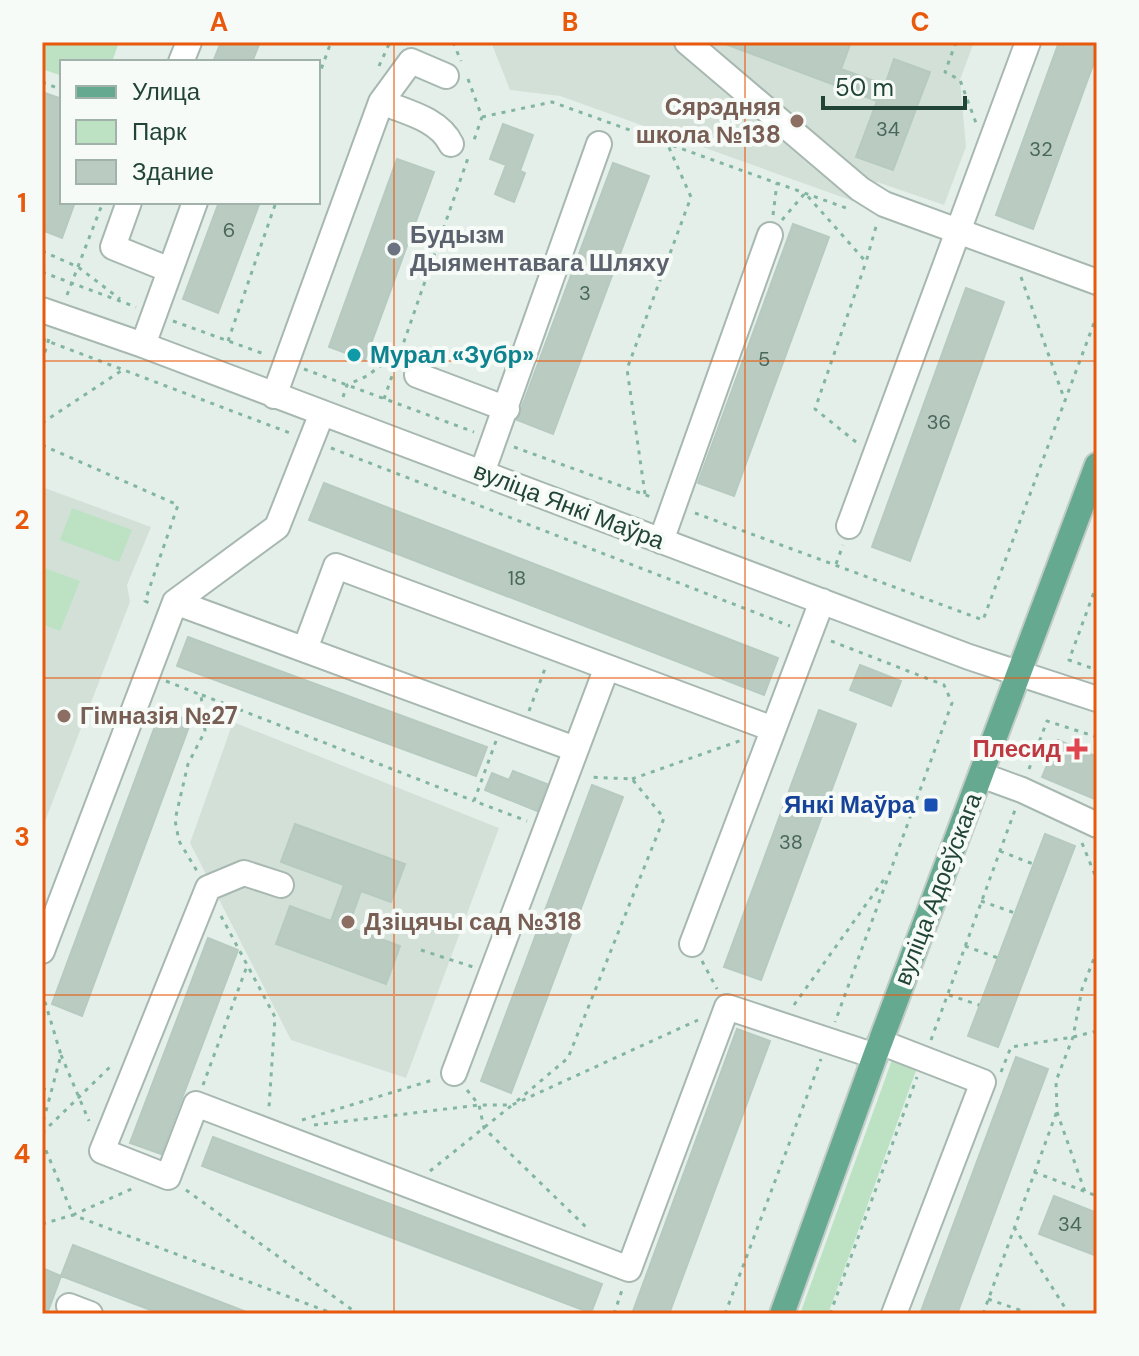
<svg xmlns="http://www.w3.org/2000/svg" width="1139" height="1356" font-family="'DM Sans',sans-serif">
<rect width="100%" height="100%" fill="#e5efea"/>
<path fill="#d3e0d8" d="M491 42H974L960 80 966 147 944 205 877 182 867 206 560 96 510 90Z
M42 487 151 527 127 585 130 602 42 829Z
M233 722 499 828 406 1078 291 1040 190 843Z"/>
<path fill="#bce2c3" d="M42 42H119L112 62H62V76L42 69Z
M72 508 132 530 119 562 60 540Z
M42 567 80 581 60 631 42 624Z
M892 1060 917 1068 828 1314H800Z"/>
<path fill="#bacbc2" stroke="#b6cac0" stroke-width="2" d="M221 42H260L252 62H213Z
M720 42H851L841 69 885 85 894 59 930 72 893 170 856 157 877 101Z
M1059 42H1097V54L1033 229 996 215Z
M42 92 62 99V202H75L62 238 42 230Z
M503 124 533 135 520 171 525 173 514 202 495 194 506 165 490 159Z
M397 159 434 172 365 360 329 347Z
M613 163 649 176 553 434 517 420Z
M219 202H260L218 313 183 299Z
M793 224 829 237 734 496 698 483Z
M966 288 1004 302 910 561 872 547Z
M324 483 778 658 764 695 309 520Z
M188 637 487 747 476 776 177 666Z
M860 665 901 681 891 706 850 690Z
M161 710 191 721 82 1016 52 1004Z
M819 710 856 724 761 980 724 967Z
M1058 740 1097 757V800L1042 777Z
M513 771 547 784 537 811 485 790 492 773 509 780Z
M592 785 623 797 511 1093 481 1081Z
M295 824 405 864 391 902 361 891 348 927 400 946 386 984 276 944 290 906 331 921 344 885 281 862Z
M1045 834 1075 846 998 1047 968 1036Z
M208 938 238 950 161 1154 130 1143Z
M737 1029 770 1041 669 1314H632Z
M1016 1057 1048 1069 957 1314H920Z
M213 1137 602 1284 591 1313 202 1166Z
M1054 1196 1097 1213V1256L1039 1234Z
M73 1245 249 1313V1314H161L61 1276Z
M42 1268 61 1276 47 1314H42Z"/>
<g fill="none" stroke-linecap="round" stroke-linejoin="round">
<defs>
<path id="minor" d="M687 42 860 189 884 204 1097 282
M181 62 189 42
M381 102C406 112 439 119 451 144
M129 202 113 247 170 270
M42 310 143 345 969 657 1097 699
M143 345 195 202
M417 375 507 409
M274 396 381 102 411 61 446 76
M482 473 599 144
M849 526 1028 42
M661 541 770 235
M175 602 575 749
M305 649 336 566 773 729
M981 775 1022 790 1097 825
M281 885 244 873 208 888 102 1151 168 1177 196 1104 629 1269 727 1007 875 1056
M692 944 822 601
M42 951 175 602 277 527 322 413
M880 1042 983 1082 894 1314
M454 1073 607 667
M69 1306 90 1314"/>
<path id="major" d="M782 1314 875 1056 1097 465"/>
</defs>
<use href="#minor" stroke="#a7b8b1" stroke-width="28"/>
<use href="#major" stroke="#c1cbc7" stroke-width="28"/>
<path stroke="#82b6a1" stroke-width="3" stroke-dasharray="4 6" stroke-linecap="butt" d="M453 42 461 61
M956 42 945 72 960 80 976 123
M379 66 390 42
M318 78 331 42
M468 79 482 117 473 143
M42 82 62 90
M482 117 552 102 846 208
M773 215 777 183
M782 220 805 193 866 262 877 223
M42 251 78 267 120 299
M42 272 136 307
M1021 277 1065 401
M67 295 103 202
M173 321 267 355
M42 339 290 433
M228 341 276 202
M42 362 50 335
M304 369 474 432
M343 397 347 385 367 376 400 351
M384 399 468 158
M42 423 121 371
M856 442 815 409 866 262
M42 445 178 505 145 601 153 605
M514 447 654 498
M331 448 790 626
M645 494 627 369 691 197 667 143
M695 513 983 620 1097 315
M836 564 843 545
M1097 584 1069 660 1097 670
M831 641 944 685 952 703 835 1022
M166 681 201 695 205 731 188 764 175 820 179 841 197 871
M202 695 474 801
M529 711 546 666
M496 741 474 801 527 821
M1029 769 1047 721 1097 737
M632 779 742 740
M1082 843 1097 880
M1000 851 1033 864
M981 901 1015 913
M221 916 275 1017 269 1107
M965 946 998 958
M421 950 473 967
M702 961 717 989
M42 992 61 1055 42 1126
M949 995 979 1005
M794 1005 885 878
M931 1040 1015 810
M61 1055 89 1121
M1001 1072 1011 1047 1073 1037 1097 1031
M203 1085 247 966
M42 1088 51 1092
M467 1090 479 1105 484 1128 588 1229
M517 1101 568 1058 664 818 632 779 588 777
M1057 1112 1085 1192
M302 1120 436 1079
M314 1125 479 1105H512L698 1020
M42 1133 112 1065
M42 1141 73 1215 136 1187
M430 1171 511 1106
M1034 1172 1097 1196
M186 1190 358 1314
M42 1224 73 1215 334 1314
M1014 1227 1069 1314
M988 1299 1031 1314
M614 1314 623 1287
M725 1314 821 1059
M830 1314 917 1077
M983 1314 1057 1111 1056 1081 1073 1037 1082 989 1097 951"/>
<use href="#minor" stroke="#fff" stroke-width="24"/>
<use href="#major" stroke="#65a991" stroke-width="24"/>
</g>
<path fill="none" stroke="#e8590c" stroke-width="2" stroke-opacity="0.55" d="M394 42V1314M745 42V1314M42 361H1097M42 678H1097M42 995H1097"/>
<g fill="#8d6e63" stroke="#f6fbf8" stroke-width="3">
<circle cx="797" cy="121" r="8"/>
<circle cx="64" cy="716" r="8"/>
<circle cx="348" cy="922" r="8"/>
</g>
<circle fill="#6b7280" stroke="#f6fbf8" stroke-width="3" cx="394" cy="249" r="8"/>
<circle fill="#0f9aa8" stroke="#f6fbf8" stroke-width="3" cx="354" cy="355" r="8"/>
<path fill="#e0444e" stroke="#f6fbf8" stroke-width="3" d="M1073 737h8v8h8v8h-8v8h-8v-8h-8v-8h8z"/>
<rect fill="#1a4fb4" stroke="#f6fbf8" stroke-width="3" x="923" y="797" width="16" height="16" rx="4"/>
<g text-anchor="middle" stroke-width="8" stroke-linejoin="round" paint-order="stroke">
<g font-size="20" fill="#48665a">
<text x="888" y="136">34</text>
<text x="1041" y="156">32</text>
<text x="229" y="237">6</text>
<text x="585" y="300">3</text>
<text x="764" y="366">5</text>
<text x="939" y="429">36</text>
<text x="517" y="585">18</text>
<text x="791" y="849">38</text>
<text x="1070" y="1231">34</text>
</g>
<g font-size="24" font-weight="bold" fill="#785e54" stroke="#f6fbf8" text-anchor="start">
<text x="781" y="115" text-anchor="end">Сярэдняя<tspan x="781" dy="28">школа №138</tspan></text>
<text x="80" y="724">Гімназія №27</text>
<text x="364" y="930">Дзіцячы сад №318</text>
</g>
<g font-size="24" font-weight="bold" fill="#5b616d" stroke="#f6fbf8" text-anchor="start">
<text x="410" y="243">Будызм<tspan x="410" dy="28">Дыяментавага Шляху</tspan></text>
</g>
<g font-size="24" font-weight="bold" fill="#0d838f" stroke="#f6fbf8" text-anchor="start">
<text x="370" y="363">Мурал «Зубр»</text>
</g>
<g font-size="24" fill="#224437" stroke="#f6fbf8">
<text transform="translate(569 506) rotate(21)" y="8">вуліца Янкі Маўра</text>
<text transform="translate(938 889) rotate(-69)" y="8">вуліца Адоеўскага</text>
</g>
<g font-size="24" font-weight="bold" fill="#be3a42" stroke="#f6fbf8" text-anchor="end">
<text x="1061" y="757">Плесид</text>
</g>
<g font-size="24" font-weight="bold" fill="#164399" stroke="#f6fbf8" text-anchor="end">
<text x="915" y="813">Янкі Маўра</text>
</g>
</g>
<rect width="1139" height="1356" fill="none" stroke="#f6fbf8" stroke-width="88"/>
<rect x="60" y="60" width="260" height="144" fill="#f6fbf8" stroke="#a1b2ab" stroke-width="2"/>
<rect x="76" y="86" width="40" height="12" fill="#65a991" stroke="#a1b2ab" stroke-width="2"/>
<text x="132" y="100" font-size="24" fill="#224437">Улица</text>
<rect x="76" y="120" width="40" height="24" fill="#bce2c3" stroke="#a1b2ab" stroke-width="2"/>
<text x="132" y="140" font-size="24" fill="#224437">Парк</text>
<rect x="76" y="160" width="40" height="24" fill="#bacbc2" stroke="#a1b2ab" stroke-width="2"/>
<text x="132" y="180" font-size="24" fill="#224437">Здание</text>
<path d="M823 96v12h142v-12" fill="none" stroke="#224437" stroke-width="4"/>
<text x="835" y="96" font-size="24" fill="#224437" stroke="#f6fbf8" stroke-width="6" paint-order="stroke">50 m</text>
<rect x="44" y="44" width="1051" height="1268" fill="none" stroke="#e8590c" stroke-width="3"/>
<g font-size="26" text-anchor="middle" font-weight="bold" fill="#e8590c">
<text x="219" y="31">A</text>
<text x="570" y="31">B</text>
<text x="920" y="31">C</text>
<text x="22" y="212">1</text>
<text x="22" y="529">2</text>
<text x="22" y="846">3</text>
<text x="22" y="1163">4</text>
</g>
</svg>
